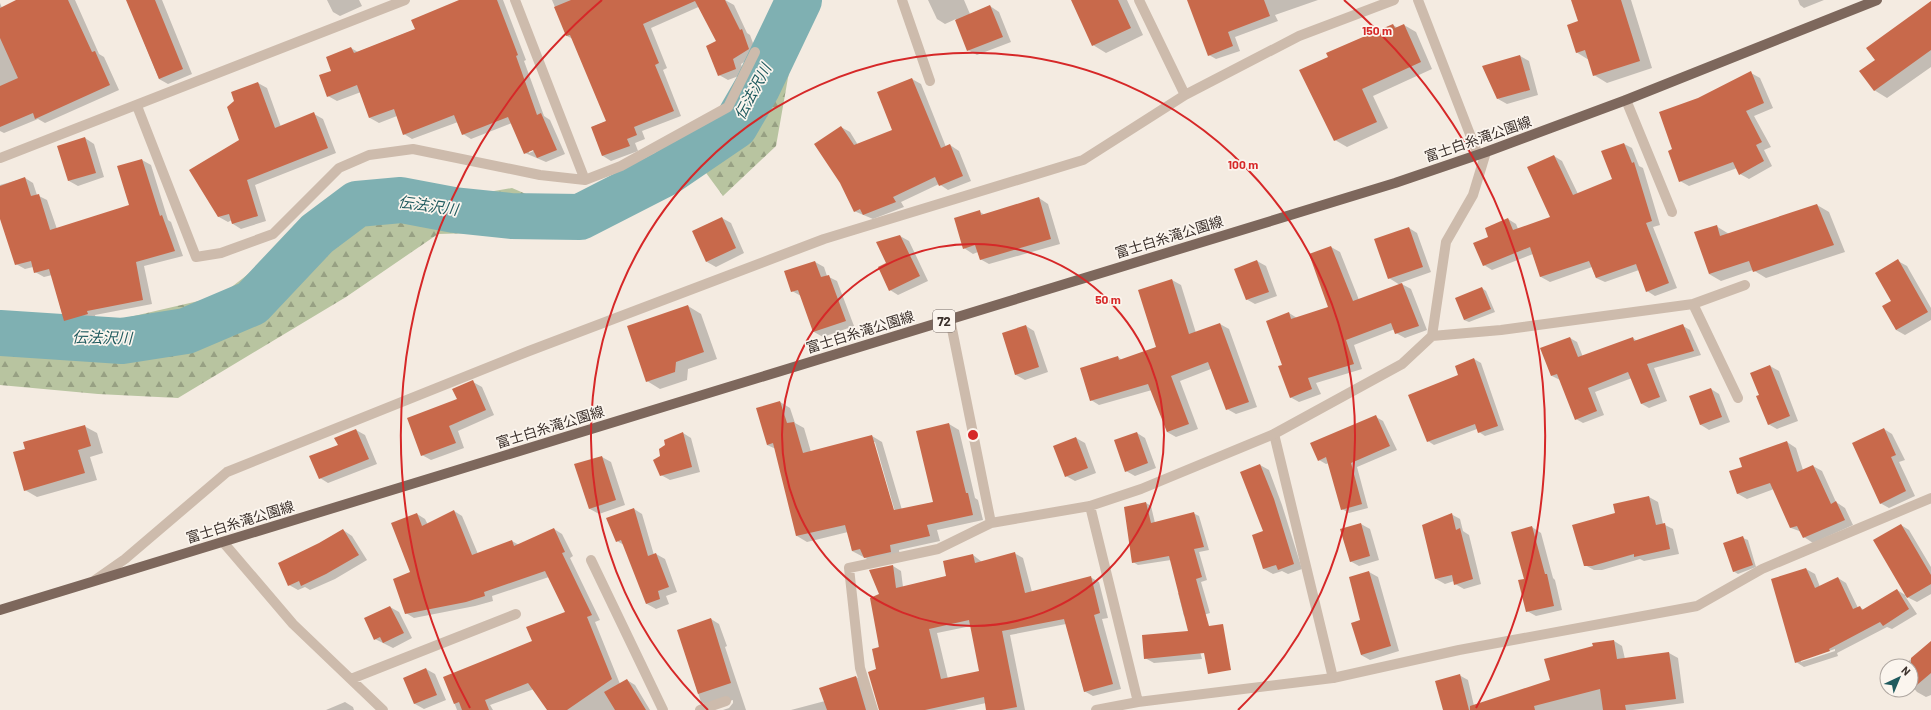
<svg xmlns="http://www.w3.org/2000/svg" width="1931" height="710" font-family="Barlow,'Noto Sans JP',sans-serif">
<defs>
<pattern id="forest-firs" width="22" height="20" patternUnits="userSpaceOnUse"><rect width="22" height="20" fill="#b8c4a0"/><path d="M5 1l3.5 6h-7zM16 11l3.5 6h-7z" fill="#97a083"/></pattern>
</defs>
<rect width="100%" height="100%" fill="#f4ebe1"/>
<path fill="url(#forest-firs)" d="M777 0H822L789 72 776 146 723 196 690 151 744 92Z
M512 188 580 217 544 231 438 234 346 297 178 398 98 394 0 385V321L78 329 220 296 353 193 442 200Z"/>
<path fill="#0003" fill-rule="evenodd" d="M18 0H75L99 54 104 57 119 90 45 123 38 119 4 133 0 131V3L2 8Z
M127 0H162L192 74 168 84 159 79Z
M327 0H359L362 6 340 16 333 12Z
M463 0H503L526 60 524 61 544 116 550 120 565 154 546 162 525 153 512 123 471 139 463 134 458 122 412 139 404 134 397 116 379 123 370 118 361 92 337 101 328 96 332 71 351 48 358 52 416 29ZM538 149 529 153V151Z
M552 0H711L712 1 651 28 667 68 663 70 681 116 642 131 645 139 635 143 638 151 611 161 603 156 592 127 607 121 573 39 567 36Z
M725 0 734 5 747 33 750 35 757 54 741 64 744 74 728 80 719 75 717 42Z
M928 0H964L970 14 990 6 999 12 1011 42 977 55 968 50 956 19 945 24 937 19Z
M1072 0H1127L1143 35 1106 53 1093 45Z
M1188 0H1318L1275 15 1278 21 1235 37 1240 51 1216 59 1209 55Z
M1572 0H1631L1652 68 1607 83 1594 75 1589 60 1576 52 1579 22Z
M1798 0H1824L1804 8 1800 5Z
M1931 11V67L1887 98 1874 90 1876 60Z
M1393 25 1398 28 1404 25 1416 32 1432 69 1373 96 1388 128 1347 147 1335 140 1329 58Z
M1520 56 1529 61 1538 95 1507 104 1498 99Z
M1751 73 1760 78 1773 108 1754 116 1771 147 1764 150 1772 166 1749 179 1740 174 1737 168 1689 186 1680 181 1673 150 1698 99Z
M912 79 921 84 946 147 950 145 959 151 971 181 948 190 939 184 901 202 904 207 873 219 854 211 841 127 850 132 858 145 893 131Z
M258 83 267 88 281 127 314 114 323 119 336 153 255 185 266 221 241 229 233 224 232 220 228 222 219 217Z
M85 138 94 144 104 177 78 186 69 181Z
M1624 144 1632 148 1639 166 1643 168 1660 225 1653 227 1677 288 1655 296 1647 291 1639 270 1605 282 1596 278 1592 267 1550 282 1541 277 1533 254 1492 270 1484 265 1490 237 1508 219 1516 224 1518 229 1551 218 1554 156 1562 161 1578 194 1613 180Z
M142 160 151 165 168 220 171 222 183 256 144 266 152 304 95 315 96 319 73 326 64 321 52 275 44 277 35 272 33 267 25 269 16 264 0 215V185L25 178 33 183 37 195 47 200 57 229 130 206Z
M1039 198 1048 204 1060 244 989 264 980 259 978 252 973 254 964 248 980 212 985 215Z
M1817 205 1829 212 1845 252 1766 278 1753 270 1721 281 1709 274 1716 226 1729 234Z
M722 218 731 223 744 253 716 267 707 262Z
M1409 228 1417 233 1431 272 1400 283 1411 289 1427 330 1405 338 1396 333 1395 329 1354 345 1362 369 1316 383 1321 394 1299 402 1290 397 1284 365 1289 313 1297 318 1330 307 1331 247 1340 252 1359 300 1400 285 1389 278Z
M900 236 909 241 928 281 898 295 890 290 887 264Z
M1257 261 1266 266 1277 296 1255 304 1246 299Z
M1898 261 1907 266 1931 308V320L1905 335 1896 330 1892 301Z
M815 262 824 267 827 276 837 281 854 326 823 337 814 332 801 296 792 291Z
M1172 280 1181 285 1196 333 1220 324 1229 329 1257 407 1236 414 1227 409 1211 369 1180 381 1198 429 1176 437 1167 432 1152 390 1099 405 1091 400 1118 357 1122 360 1157 347Z
M1482 288 1486 291 1495 312 1469 322 1464 320Z
M688 306 701 314 717 359 688 369 687 380 660 389 647 381Z
M1026 326 1034 331 1048 372 1025 380 1016 375 1003 334Z
M1683 326 1690 330 1701 355 1654 368 1667 401 1649 408 1642 404 1632 378 1595 392 1604 415 1583 423 1576 419 1560 380 1552 376 1570 338 1577 342 1583 357 1633 338 1637 341Z
M1474 359 1481 363 1504 430 1485 436 1479 432 1477 429 1434 445 1428 441 1459 376Z
M1770 366 1779 371 1798 421 1777 429 1768 424 1760 395Z
M473 382 482 387 494 415 458 431 464 448 431 460 422 455Z
M1711 389 1719 394 1730 422 1709 430 1701 425 1690 397Z
M780 402 790 408 795 423 804 428 811 452 872 436 882 442 902 510 934 502 949 424 959 430 975 498 978 500 983 520 937 530 940 541 899 550 900 558 875 563 852 551 848 532 807 542 797 536 776 449 767 445ZM873 442H875L896 515H894Z
M1376 417 1383 421 1397 450 1357 467 1368 508 1349 513 1342 509 1329 463 1326 464 1319 460Z
M84 426 97 433 103 453 90 457 97 480 37 497 25 490 26 449Z
M1884 429 1892 434 1905 460 1899 462 1915 496 1889 508 1880 503Z
M356 430 365 435 377 464 328 483 320 478 339 446Z
M683 433 691 438 700 472 670 480 661 475V456L666 446Z
M1137 433 1145 438 1156 468 1135 476 1126 471Z
M1076 438 1085 443 1096 473 1075 481 1066 476Z
M1787 442 1796 448 1803 470 1813 466 1822 471 1836 502 1845 508 1853 525 1813 543 1804 537 1802 532 1791 528 1774 489 1747 499 1738 494 1730 472 1743 468Z
M602 457 611 462 625 505 599 514 590 509Z
M1260 465 1269 470 1282 505 1302 569 1288 574 1282 571 1273 574 1264 569V531Z
M1649 497 1658 502 1663 524 1673 529 1679 554 1644 561 1640 559 1602 570H1594L1585 565 1617 514Z
M1146 503 1151 506 1155 523 1193 513 1199 516 1209 550 1199 552 1207 580 1201 582 1210 613 1190 619 1184 616 1178 593H1180L1171 560 1138 565 1133 562Z
M634 509 642 514 654 555 656 554 665 559 677 592 666 596 669 604 656 609 647 604 624 545 617 541Z
M454 511 462 516 478 554 512 541 519 545 554 529 562 534 573 556 570 558 600 620 595 622 620 684 627 680 635 685 650 710H548L534 689 490 705 493 710H457L445 678 533 642 566 613 549 577 492 596 493 601 475 606 414 618 406 613 417 514 425 519 428 525Z
M1451 514 1460 519 1463 531 1469 535 1481 584 1464 589 1455 584 1454 581 1445 584 1436 579Z
M1361 524 1370 529 1379 560 1359 566 1350 561Z
M1901 525 1909 530 1931 567V594L1917 602 1905 596 1917 614 1892 629 1887 627 1837 653 1838 656 1804 667 1796 662 1806 569 1815 574 1820 587 1838 578 1846 583 1858 608 1860 607 1864 610 1897 590 1907 596ZM1835 649V651L1801 662V660Z
M1532 527 1541 533 1553 578 1555 580 1562 610 1536 616 1527 611 1525 579Z
M343 530 352 536 367 560 335 579 310 590 305 587 298 590 289 585Z
M1743 538 1748 540 1756 567 1738 574 1733 571Z
M1014 553 1023 558 1032 592 1090 577 1099 582 1108 618 1102 619 1121 689 1093 696 1084 691 1066 624 1010 635 1025 710H987L986 703 954 710H880L878 670 880 594 893 566 901 571 903 587 948 576 973 555 982 562ZM971 626 980 672 948 679 937 633Z
M1369 572 1378 577 1399 651 1370 660 1361 655 1362 620Z
M390 607 399 612 412 638 393 648 375 639Z
M711 619 719 624 727 646 725 647 746 710H723L729 708 733 703V700L710 707 701 702 678 630Z
M1196 637 1202 659 1154 663 1145 658Z
M1614 641 1622 646 1625 659 1669 653 1678 658 1684 703 1633 710H1510L1551 680Z
M1931 642V695L1926 697 1917 692 1911 685V666H1903Z
M426 669 435 674 446 700 424 709 415 704 405 678Z
M1459 675 1468 680 1475 710H1444Z
M856 677 864 682 873 710H791L825 701Z
M345 702 353 707 354 710H326Z"/>
<g fill="none" stroke-linecap="round" stroke-linejoin="round">
<path stroke="#7fb0b2" stroke-width="46" d="M0 333 122 341 186 331 252 303 317 234 357 204 401 200 454 210 511 216 580 217 666 173 735 126 757 88 799 0"/>
</g>
<path fill="#c8694b" fill-rule="evenodd" d="M16 0H68L92 52 95 51 110 85 35 119 33 113 0 127V86L18 78 0 38V8Z
M126 0H155L183 69 159 79Z
M459 0H497L518 55 516 56 537 115 541 113 557 150 537 158 533 150 524 154 508 117 462 135 454 115 403 135 394 109 369 118 357 85 327 97 319 75 331 71 326 57 351 47 354 53 415 29 411 20Z
M571 0H725L740 30 742 29 749 49 733 59 736 69 718 76 706 46 716 41 695 1 643 24 659 63 655 65 674 111 634 127 637 135 627 139 630 146 602 156 591 127 606 121 570 35 566 36 554 7Z
M1071 0H1118L1131 28 1092 46Z
M1187 0H1264L1270 16 1228 32 1233 46 1208 56Z
M1571 0H1621L1640 61 1593 76 1585 50 1576 53 1567 25 1578 21Z
M1931 1V50L1874 91 1859 71 1875 60 1866 48Z
M990 5 1003 37 967 51 955 20Z
M1393 24 1395 28 1404 24 1421 62 1362 89 1377 122 1334 141 1299 70 1328 57 1326 53Z
M1520 55 1530 90 1497 99 1482 66Z
M1751 71 1764 103 1746 111 1762 142 1756 145 1764 161 1739 175 1733 162 1679 182 1668 151 1672 149 1659 112 1698 98Z
M912 78 941 148 950 144 963 176 939 186 935 177 893 197 896 202 863 215 860 209 854 212 840 183 814 144 841 126 854 145 892 130 877 92Z
M258 82 275 128 314 112 328 148 247 180 258 216 232 224 229 214 218 217 189 170 239 140 227 107 234 101 231 92Z
M85 137 96 173 68 181 57 146Z
M1624 143 1632 163 1634 162 1652 221 1646 223 1669 283 1646 292 1636 264 1596 278 1589 261 1540 277 1530 247 1483 266 1473 243 1488 237 1485 228 1508 218 1513 230 1550 217 1527 167 1554 155 1573 195 1612 179 1601 151Z
M142 159 160 216 162 215 175 251 136 262 143 300 87 311 88 314 64 321 49 269 34 273 31 261 15 265 0 219V186L25 177 31 196 39 194 50 230 129 205 117 166Z
M1039 197 1051 239 980 260 975 245 963 249 954 218 980 210 981 215Z
M1817 204 1834 245 1753 272 1749 261 1709 274 1694 232 1717 225 1720 236Z
M722 217 736 248 706 262 692 231Z
M1409 227 1423 267 1388 279 1374 239Z
M900 235 920 276 889 291 878 267 886 263 876 242Z
M1331 246 1353 301 1402 283 1419 326 1395 334 1391 323 1346 340 1354 364 1308 378 1312 389 1290 398 1278 366 1282 365 1266 321 1289 312 1291 319 1328 307 1309 254Z
M1898 259 1928 312 1896 330 1882 306 1891 301 1875 273Z
M1257 260 1269 292 1246 300 1234 269Z
M815 261 821 277 829 275 846 321 813 332 798 290 791 292 784 271Z
M1172 279 1189 334 1220 323 1249 402 1226 410 1208 362 1171 376 1189 424 1167 432 1148 384 1090 401 1080 368 1118 356 1119 360 1156 347 1138 290Z
M1482 287 1491 309 1464 320 1455 298Z
M688 305 704 352 676 362 675 372 646 382 627 326Z
M1683 324 1694 351 1647 364 1660 397 1641 404 1628 372 1588 388 1597 411 1575 420 1557 374 1551 376 1540 348 1570 337 1578 357 1633 337 1634 341Z
M1026 325 1039 367 1015 375 1002 333Z
M1474 358 1498 426 1478 433 1475 424 1427 442 1408 395 1458 375 1455 366Z
M1770 365 1790 416 1768 425 1756 396 1759 395 1750 373Z
M473 380 486 410 449 426 456 443 421 456 407 418 457 399 452 389Z
M1711 388 1722 417 1700 425 1689 396Z
M780 401 787 423 794 422 803 453 872 435 894 510 933 502 916 431 949 423 966 493H968L973 515 927 525 930 536 890 545 891 552 864 558 860 549 852 551 845 525 796 536 773 443 767 445 756 408Z
M1376 415 1390 446 1351 463 1362 504 1341 510 1326 457 1318 461 1310 443Z
M85 425 91 446 78 450 85 473 24 491 13 452 25 449 23 442Z
M1884 428 1896 455 1891 457 1906 491 1880 504 1852 443Z
M356 429 369 459 319 479 309 456 338 445 334 438Z
M683 432 692 467 660 476 653 460 660 456 659 449 665 445 664 440Z
M1137 432 1148 463 1125 472 1114 440Z
M1076 437 1088 468 1065 477 1053 446Z
M1787 441 1797 472 1813 465 1831 504 1836 501 1845 520 1803 538 1797 526 1790 528 1770 483 1737 494 1729 471 1742 467 1739 458Z
M602 456 616 500 589 509 574 464Z
M1260 464 1274 499 1294 564 1278 570 1276 565 1263 569 1252 535 1263 531 1240 472Z
M1649 496 1656 525 1665 523 1670 549 1634 557V554L1592 566H1584L1572 525 1615 513 1613 504Z
M1146 502 1151 523 1194 512 1204 547 1194 549 1202 577 1196 579 1209 626 1223 624 1231 670 1208 674 1204 653 1144 659 1142 635 1188 631 1169 556 1132 563 1124 507Z
M634 508 648 556 656 553 669 587 658 591 660 599 646 604 621 540 616 542 606 518Z
M454 510 472 555 512 540 514 546 554 528 565 552 562 553 592 615 587 617 612 679 567 710H547L528 683 485 700 489 710H462L459 702 454 704 443 677 532 641 526 627 565 612 545 571 484 592 485 596 466 602 405 614 393 579 410 572 391 523 417 513 422 526Z
M1452 513 1456 530 1460 528 1473 579 1454 585 1452 575 1435 579 1422 525Z
M1361 523 1370 556 1350 562 1340 529Z
M1901 524 1931 575V584L1907 598 1873 540Z
M1532 526 1545 574H1547L1554 606 1526 612 1518 580 1524 579 1511 532Z
M343 529 359 555 326 574 301 586 299 581 288 586 278 563 319 543Z
M1743 536 1753 565 1733 572 1723 543Z
M1015 552 1025 593 1091 576 1100 613 1094 615 1113 684 1084 692 1064 619 1002 631 1017 707 1001 710H986L984 697 925 710H879L868 672 876 669 872 649 879 647 870 598 879 594 869 570 893 565 896 588 946 576 943 561 973 554 975 563ZM969 620 979 671 941 679 929 629Z
M1806 568 1815 588 1838 577 1853 609 1860 606 1862 610 1897 589 1909 609 1883 626 1880 622 1829 649 1830 651 1795 663 1771 579Z
M1369 571 1391 646 1361 655 1351 623 1360 620 1349 577Z
M390 606 404 633 383 643 380 637 374 640 364 618Z
M711 618 731 683 698 694 677 630Z
M1614 640 1617 659 1669 652 1676 699 1625 705 1626 710H1603L1600 689 1534 706 1535 710H1470V706L1550 680 1544 659 1593 646 1592 643Z
M1931 641V673L1911 690V658Z
M426 668 437 695 414 704 403 678Z
M1460 674 1469 710H1443L1435 681Z
M856 676 866 710H827L819 688Z
M627 679 646 710H615L604 692Z"/>
<g fill="none" stroke-linecap="round" stroke-linejoin="round">
<path stroke="#cdbbac" stroke-width="10" d="M1274 434 1333 678"/>
<path stroke="#cdbbac" stroke-width="10" d="M515 0 585 180
M902 0 930 81
M1139 0 1185 95
M1418 0 1478 155
M1626 100 1672 212
M137 106 196 257 221 253 273 234 339 168 369 155 413 149 540 175 585 180 621 166 728 107 755 52
M0 158 405 0
M1693 304 1738 398
M950 319 991 523 1090 506 1141 489 1274 434 1402 364 1432 336 1446 242 1473 195 1486 152
M1432 336 1501 330 1693 304 1745 285
M1090 506 1138 702
M223 542 293 624 383 710
M591 560 663 710
M95 580 125 559 227 472 529 351 824 239 1083 160 1185 95 1299 36 1394 0
M351 679 516 614
M700 710 726 701
M873 710 860 668 849 568 938 549 991 523
M1096 710 1138 702 1333 678 1459 650 1697 606 1762 569 1931 498"/>
<path stroke="#7d675c" stroke-width="10" d="M0 610 1395 183 1486 152 1626 100 1877 0"/>
</g>
<g fill="none" stroke="#d62828" stroke-width="2">
<circle cx="973" cy="435" r="191"/>
<path d="M708 710A382 382 0 1 1 1238 710"/>
<path d="M470 708A572 572 0 0 1 602 0M1344 0A572 572 0 0 1 1476 708"/>
</g>
<g text-anchor="middle" stroke-width="3.5" stroke-linejoin="round" paint-order="stroke">
<rect fill="#fbf5ee" stroke="#756b66" stroke-width="1" x="933" y="310" width="22" height="22" rx="3"/>
<g font-size="13" font-weight="bold" fill="#3b302b">
<text x="944" y="326">72</text>
</g>
<g font-size="14" fill="#3b302b" stroke="#fbf5ee">
<text transform="translate(1478 139) rotate(-19)" y="5">富士白糸滝公園線</text>
<text transform="translate(1169 237) rotate(-17)" y="5">富士白糸滝公園線</text>
<text transform="translate(860 332) rotate(-17)" y="5">富士白糸滝公園線</text>
<text transform="translate(550 427) rotate(-17)" y="5">富士白糸滝公園線</text>
<text transform="translate(240 522) rotate(-17)" y="5">富士白糸滝公園線</text>
</g>
<g font-size="15" font-style="italic" fill="#1f5a5e" stroke="#fbf5ee">
<text transform="translate(753 92) rotate(-62)" y="5">伝法沢川</text>
<text transform="translate(428 206) rotate(8)" y="5">伝法沢川</text>
<text transform="translate(102 338) rotate(1)" y="5">伝法沢川</text>
</g>
</g>
<circle cx="973" cy="435" r="6" fill="#d62828" stroke="#fbf5ee" stroke-width="2"/>
<g font-size="12" text-anchor="middle" font-weight="bold" fill="#d62828" stroke="#fbf5ee" stroke-width="3.5" stroke-linejoin="round" paint-order="stroke">
<text x="1377" y="35">150 m</text>
<text x="1243" y="169">100 m</text>
<text x="1108" y="304">50 m</text>
</g>
<g transform="translate(1899 678) rotate(44)"><circle r="19" fill="#fbf5ee" stroke="#aea6a0"/>
<path d="M0-3L7 15L0 10L-7 15Z" fill="#1f5a5e"/>
<text y="-6" font-size="11" font-weight="bold" text-anchor="middle" fill="#3b302b">N</text>
</g>
</svg>
